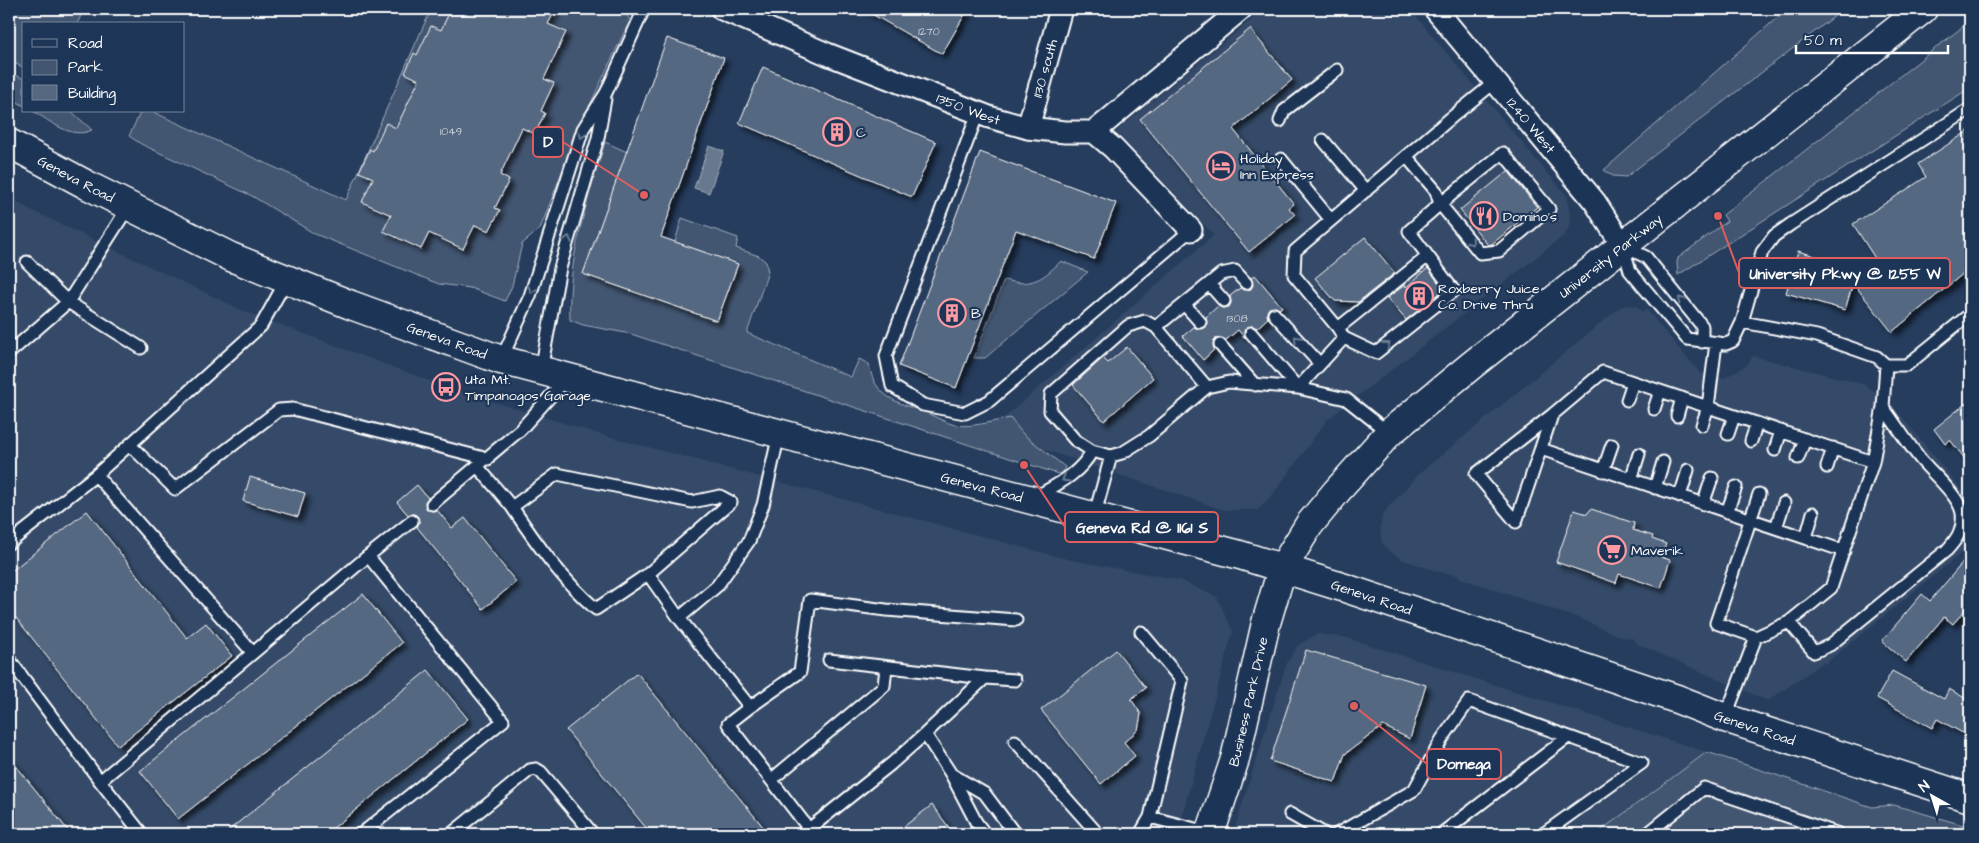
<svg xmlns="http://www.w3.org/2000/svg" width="1979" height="843" font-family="'Architects Daughter',sans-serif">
<defs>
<filter id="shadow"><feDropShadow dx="4.5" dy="4.5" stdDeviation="2.5" flood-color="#0009"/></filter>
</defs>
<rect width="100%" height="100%" fill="#263d5e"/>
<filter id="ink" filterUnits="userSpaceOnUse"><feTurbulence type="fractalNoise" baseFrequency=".02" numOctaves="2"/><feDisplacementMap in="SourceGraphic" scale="10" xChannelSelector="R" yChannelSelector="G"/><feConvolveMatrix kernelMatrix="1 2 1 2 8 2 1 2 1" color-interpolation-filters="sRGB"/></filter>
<g filter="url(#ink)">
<path fill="#344a68" d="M1264 9H1410L1567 196 1571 223 1565 235 1327 420 1274 493 1258 510H1224L989 431 1214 235 1115 132Z
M9 197 29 209 244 311 451 389 603 435 1071 560 1180 580 1217 597 1233 632 1177 834H9Z
M1626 305 1637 306 1642 311 1646 309 1700 373 1724 378 1747 365 1753 356 1863 384 1889 401 1970 500V546L1825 664 1824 662 1768 701 1637 644 1634 639 1621 637 1581 619 1463 579 1456 575 1443 573 1403 560 1390 552 1382 543 1380 530 1382 516 1389 506 1421 472 1620 307Z
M1317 634 1344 637 1707 752 1596 834H1233L1286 665 1298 645Z"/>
<path fill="#425672" stroke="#a0aab8" d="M9 9H84L77 24H24V68L9 60Z
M431 9H623L630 20 580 126 540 229 522 244 512 286 505 301 470 288 439 284 315 234 252 196 141 144 129 136 141 111H151L346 200Z
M1787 9H1844L1626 177 1613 176 1604 170Z
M1970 21V88L1678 275 1677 263 1678 258 1727 221 1723 215Z
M9 72 24 79V106L9 97Z
M33 111H71L92 130C71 140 50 121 33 111Z
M605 142 627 152 583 274 717 321 738 264 675 242 682 218 738 238 736 248 759 256 766 262 768 272 747 333 851 377 859 359 869 364C874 398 899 403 927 413 936 417 946 423 956 425 970 428 995 421 1010 418L1023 434 1065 467 1063 472 1058 474 631 334 583 325 570 320C567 259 588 199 605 142Z
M1061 261 1088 272 985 358H974L1004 280C1031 287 1042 280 1061 261Z
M1707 752 1872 807 1894 805 1970 827V834H1596Z"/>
<path fill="#67788e" stroke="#a4aebb" d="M709 146 724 151 709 193 694 188Z"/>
<path fill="#556781" stroke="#fff" filter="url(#shadow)" d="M451 9H556L548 24 566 32 544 79 554 83 541 111 545 113 535 134 522 128 500 175 509 180 495 208 500 210 489 231 475 225 463 249 429 233 421 249 383 231 391 215 362 202 373 178 359 172 370 149 373 151 386 123 396 128 419 80 405 73 414 53 417 55 431 26 441 30Z
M863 9H968L942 54Z
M1250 29 1292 80 1233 129 1294 204 1289 208 1295 215 1249 252 1140 119Z
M667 38 724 58 661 237 738 264 717 321 583 274Z
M763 67 936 142 912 197 739 123Z
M1970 130V268L1892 332 1853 283 1845 310 1786 293 1798 251 1887 277 1853 224 1926 177 1918 164Z
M980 152 1116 203 1094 259 1016 230 956 388 899 366Z
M1508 171 1537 207 1492 244 1488 245 1460 210Z
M1365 237 1395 273 1358 302 1335 301 1315 278Z
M1428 268 1444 290 1406 320 1387 298 1405 285 1406 287Z
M1255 275 1282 307 1279 309 1276 307 1269 308 1267 312 1268 318 1257 328 1253 326 1247 327 1244 331 1245 338 1238 330 1226 340 1222 338 1215 339 1213 343 1214 350 1203 360 1183 336 1194 327 1198 329 1205 328 1207 324 1206 317 1218 306 1222 308 1229 307 1231 303 1230 296 1240 288 1244 290 1251 289 1253 285 1251 278Z
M1127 347 1153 378 1104 421 1073 385 1103 358 1108 363Z
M1970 400V465L1950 440 1945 444 1934 429Z
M250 477 305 493 298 517 243 501Z
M417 485 428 498 425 502 427 509 433 511 437 510 452 528 465 518 516 582 483 609 417 527 419 523 418 517 414 514 408 515 397 502Z
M1591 509 1634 523 1633 530 1653 536 1652 539 1666 544 1661 557 1670 560 1661 588 1619 574 1616 583 1556 562 1574 510 1587 514Z
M87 511 187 638 206 623 232 656 118 746 9 609V573Z
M1970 554V604L1953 624 1944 617 1906 662 1882 641 1922 594 1930 601Z
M363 594 402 643 178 819 140 771Z
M1116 650 1146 688 1131 699 1141 714 1138 730 1124 742 1135 756 1101 784 1041 710Z
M1306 650 1426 685 1410 739 1383 726 1345 754 1335 782 1270 761Z
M428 670 468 719 326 834H224Z
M1892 671 1944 699 1949 689 1970 701V737L1937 719 1932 728 1877 698Z
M637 673 769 834H651L566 730Z
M9 757 71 834H9Z
M932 805 954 834H894Z"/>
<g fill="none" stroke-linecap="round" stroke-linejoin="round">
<defs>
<path id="lane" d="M978 113 886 356 892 386 923 405 965 413 989 401 1191 230
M1280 121 1284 111 1337 70
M1323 140 1366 191
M1281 159 1331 220
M1623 246 1630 271 1687 339 1726 344 1733 341 1742 322 1762 252 1774 236 1791 224 1970 109
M1623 246 1646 257 1702 326V342
M27 262 68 302 129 206
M1209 284 1224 301
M1184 304 1200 322
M1274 314 1320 364
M1742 322 1817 336 1877 357 1886 365H1907L1970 314
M1156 327 1221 274 1235 271 1246 283
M1338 328 1427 257
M1251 333 1298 388
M1344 338 1376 353 1454 291 1409 231 1440 204 1480 253 1499 251 1549 209 1503 153 1440 204 1436 191 1406 156
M1220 345 1255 385
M9 353 68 302 141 348
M501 360 530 296 583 129 606 93 644 9
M541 370 560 268 598 138 605 99
M1207 387 1156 327 1145 321 1128 326 1051 394 1050 411 1075 440 1092 451 1111 456 1122 453 1149 436 1207 387 1229 382 1298 388 1346 399 1389 433
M1298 388 1344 338 1338 328 1294 275 1295 251 1452 117 1495 82
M1627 400 1633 382
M1654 409 1660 391
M1552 415 1516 522 1476 474 1552 415 1603 372 1873 462
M1677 416 1682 398
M1702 425 1708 407 1716 343
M1728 434 1734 416
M1751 441 1757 423
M130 445 175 489 279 410 293 409 488 459
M1541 449 1844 551
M1775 450 1781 431
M1798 458 1805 439
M478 467 512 507
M1827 467 1833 448
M1603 471 1612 445
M1631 480 1639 454
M1655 488 1663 462
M1680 496 1688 470
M1034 498C1056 485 1080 474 1092 451
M432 504 520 430 566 379
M1703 504 1712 478
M1727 512 1736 487
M1094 517 1111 456
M1776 528 1784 503
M1806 538 1813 513
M9 543 96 475
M648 574 596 609C563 581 536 543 512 507L557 474 692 502 720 496 731 502 648 574 679 618 717 586 749 541 763 505 779 434
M679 618 750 707 728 724 809 829 891 764 925 734 951 774 976 822 985 834
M1789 622 1814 652 1830 645 1947 550C1957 539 1964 529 1962 513 1959 496 1933 474 1922 461 1908 444 1896 425 1883 407
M1141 632 1182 681 1150 817
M1756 637 1716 623 1759 494
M253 653 368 556
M9 659 100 781
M829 660 985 678
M750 707 800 672 810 600 886 610 1016 620
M1725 718 1756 637 1789 622 1831 588 1873 462 1883 407 1886 365
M925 734 985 678 1015 680
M1015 741 1098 834
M951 774 985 794 1015 834
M771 780 884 686 886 667
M1290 814 1325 834
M142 834 100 781 253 653 96 475 261 326 287 279
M361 834 503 721 368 556 412 521
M451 834 530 770 536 769 541 772 593 834
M1140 834 1150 817 1210 833
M1337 834 1414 790 1442 739 1469 701 1642 763 1543 834
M1441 834 1568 737
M1647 834 1704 788 1839 834
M1798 834 1809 825"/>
<g id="street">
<path id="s1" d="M722 9 827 54 989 117 1028 128 1065 132H1094L1113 148 1191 230"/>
<path id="s2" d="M1435 9 1595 202 1623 246"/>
<path id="s3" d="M1028 128 1061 9"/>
<path d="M1094 132 1241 9"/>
</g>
<g id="secondary">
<path id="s4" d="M9 143 87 185 231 257 351 305 501 360 1240 555 1345 588 1677 699 1725 718 1970 798"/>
<path id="s5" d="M1210 834 1235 759 1266 623 1282 569 1309 525 1337 491 1389 433 1473 364 1923 9"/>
</g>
</defs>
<use href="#lane" stroke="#fff" stroke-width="15"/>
<use href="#street" stroke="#fff" stroke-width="25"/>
<use href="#secondary" stroke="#fff" stroke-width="31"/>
<use href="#lane" stroke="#1d3557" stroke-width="11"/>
<use href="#street" stroke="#1d3557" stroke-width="21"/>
<use href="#secondary" stroke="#1d3557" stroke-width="28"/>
</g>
<defs><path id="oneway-chevron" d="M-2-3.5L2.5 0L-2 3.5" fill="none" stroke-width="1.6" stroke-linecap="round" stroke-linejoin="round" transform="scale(1.25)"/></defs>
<g stroke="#6c7c92">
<use href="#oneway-chevron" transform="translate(582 135) rotate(110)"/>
<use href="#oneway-chevron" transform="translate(568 239) rotate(-74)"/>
<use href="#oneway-chevron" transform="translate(1471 242) rotate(51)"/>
<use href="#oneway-chevron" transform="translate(532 290) rotate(108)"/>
<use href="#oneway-chevron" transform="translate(1681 300) rotate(-129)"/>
<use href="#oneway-chevron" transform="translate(1297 339) rotate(-133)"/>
<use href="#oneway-chevron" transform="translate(1387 345) rotate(-38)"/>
<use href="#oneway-chevron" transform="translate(1065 479) rotate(149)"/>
</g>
</g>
<defs>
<symbol id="building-ring" viewBox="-11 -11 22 22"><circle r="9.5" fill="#1d3557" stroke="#ff9aa2" stroke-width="1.5"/><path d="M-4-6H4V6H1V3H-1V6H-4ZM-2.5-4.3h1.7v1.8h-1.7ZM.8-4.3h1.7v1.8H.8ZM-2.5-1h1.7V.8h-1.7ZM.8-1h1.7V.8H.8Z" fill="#ff9aa2"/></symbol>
<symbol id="hotel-ring" viewBox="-11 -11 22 22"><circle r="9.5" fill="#1d3557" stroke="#ff9aa2" stroke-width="1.5"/><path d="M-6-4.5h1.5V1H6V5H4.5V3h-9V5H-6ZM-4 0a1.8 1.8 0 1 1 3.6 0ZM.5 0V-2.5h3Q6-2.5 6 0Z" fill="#ff9aa2"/></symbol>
<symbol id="restaurant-ring" viewBox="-11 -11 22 22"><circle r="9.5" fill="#1d3557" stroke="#ff9aa2" stroke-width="1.5"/><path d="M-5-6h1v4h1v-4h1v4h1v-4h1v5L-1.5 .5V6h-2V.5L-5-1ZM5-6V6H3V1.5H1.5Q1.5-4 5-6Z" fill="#ff9aa2"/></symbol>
<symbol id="bus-ring" viewBox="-11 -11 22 22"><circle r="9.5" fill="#1d3557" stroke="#ff9aa2" stroke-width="1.5"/><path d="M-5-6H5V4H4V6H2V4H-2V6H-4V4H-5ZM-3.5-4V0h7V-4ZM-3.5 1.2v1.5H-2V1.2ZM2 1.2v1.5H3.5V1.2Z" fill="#ff9aa2"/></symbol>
<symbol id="supermarket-ring" viewBox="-11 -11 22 22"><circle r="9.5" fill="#1d3557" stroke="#ff9aa2" stroke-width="1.5"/><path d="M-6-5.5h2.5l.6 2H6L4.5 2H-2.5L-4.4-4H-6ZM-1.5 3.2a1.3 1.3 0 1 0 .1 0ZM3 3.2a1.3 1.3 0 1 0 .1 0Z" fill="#ff9aa2"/></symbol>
</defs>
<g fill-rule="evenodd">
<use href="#building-ring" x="821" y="116" width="32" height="32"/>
<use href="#hotel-ring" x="1205" y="150" width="32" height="32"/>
<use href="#restaurant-ring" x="1468" y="200" width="32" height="32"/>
<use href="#building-ring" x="1403" y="280" width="32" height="32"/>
<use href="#building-ring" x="936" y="297" width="32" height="32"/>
<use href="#bus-ring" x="430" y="371" width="32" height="32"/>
<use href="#supermarket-ring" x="1596" y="534" width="32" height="32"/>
</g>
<g text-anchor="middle" stroke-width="4.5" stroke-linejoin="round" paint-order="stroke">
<g font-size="11" fill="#d4d9e0">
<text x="929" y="35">1270</text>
<text x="451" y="135">1049</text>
<text x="1237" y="322">1308</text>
</g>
<g font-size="14" fill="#fff" stroke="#1d3557">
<text dy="5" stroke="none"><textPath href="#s3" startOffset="62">1130 south</textPath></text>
<text dy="5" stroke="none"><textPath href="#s1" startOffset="266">1350 West</textPath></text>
<text dy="5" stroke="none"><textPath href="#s2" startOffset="151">1240 West</textPath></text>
<text dy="5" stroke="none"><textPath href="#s4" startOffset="76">Geneva Road</textPath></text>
<text dy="5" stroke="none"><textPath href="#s5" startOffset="732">University Parkway</textPath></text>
<text dy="5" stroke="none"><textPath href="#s4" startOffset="481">Geneva Road</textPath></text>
<text dy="5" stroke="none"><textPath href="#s4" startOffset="1036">Geneva Road</textPath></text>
<text dy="5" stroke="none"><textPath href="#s4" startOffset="1441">Geneva Road</textPath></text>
<text dy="5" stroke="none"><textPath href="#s5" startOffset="138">Business Park Drive</textPath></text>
<text dy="5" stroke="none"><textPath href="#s4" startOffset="1846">Geneva Road</textPath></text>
</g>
<g font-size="14" fill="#fff" stroke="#1d3557" text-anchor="start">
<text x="856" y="137">C</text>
<text x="1240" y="163">Holiday<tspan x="1240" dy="16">Inn Express</tspan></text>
<text x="1503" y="221">Domino's</text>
<text x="1438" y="293">Roxberry Juice<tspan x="1438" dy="16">Co. Drive Thru</tspan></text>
<text x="971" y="318">B</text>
<text x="465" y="384">Uta Mt.<tspan x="465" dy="16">Timpanogos Garage</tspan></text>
<text x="1631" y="555">Maverik</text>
</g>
</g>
<path fill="none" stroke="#e05e5e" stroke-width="2" d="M644 195L563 142M1718 216L1739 273M1024 465L1065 527M1354 706L1427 764"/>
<g fill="#e05e5e" stroke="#1d3557" stroke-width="2">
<circle cx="644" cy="195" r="5"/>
<circle cx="1718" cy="216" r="5"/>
<circle cx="1024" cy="465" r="5"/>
<circle cx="1354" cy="706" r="5"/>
</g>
<g fill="#1d3557" stroke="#e05e5e" stroke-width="2">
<rect x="533" y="127" width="30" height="30" rx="5"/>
<rect x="1739" y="258" width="211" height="30" rx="5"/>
<rect x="1065" y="512" width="153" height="30" rx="5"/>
<rect x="1427" y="749" width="74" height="30" rx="5"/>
</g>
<g font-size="15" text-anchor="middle" font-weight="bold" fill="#fff">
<text x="548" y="147">D</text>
<text x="1845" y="279">University Pkwy @ 1255 W</text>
<text x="1142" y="533">Geneva Rd @ 1161 S</text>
<text x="1464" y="769">Domega</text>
</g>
<rect width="1979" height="843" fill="none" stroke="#1d3557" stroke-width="30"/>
<rect x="15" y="15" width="1949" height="813" fill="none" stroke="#fff" stroke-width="2" filter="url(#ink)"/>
<rect x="22" y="22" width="162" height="90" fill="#1d3557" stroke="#77869a"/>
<rect x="32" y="39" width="25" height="8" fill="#1d3557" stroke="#77869a"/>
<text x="68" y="48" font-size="15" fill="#ffffff">Road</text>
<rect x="32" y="60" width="25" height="15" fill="#425672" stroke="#77869a"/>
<text x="68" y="72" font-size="15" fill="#ffffff">Park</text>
<rect x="32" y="85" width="25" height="15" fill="#556781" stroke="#77869a"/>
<text x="68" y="98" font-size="15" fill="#ffffff">Building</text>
<g transform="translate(1932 796) rotate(321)" stroke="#1d3557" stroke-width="4" paint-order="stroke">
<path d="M0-4L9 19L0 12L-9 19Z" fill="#ffffff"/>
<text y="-8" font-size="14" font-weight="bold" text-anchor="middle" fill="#ffffff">N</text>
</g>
<path d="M1796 45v8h152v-8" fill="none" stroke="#ffffff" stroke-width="2.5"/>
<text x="1804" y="45" font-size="15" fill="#ffffff" stroke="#1d3557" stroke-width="4" paint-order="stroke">50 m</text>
</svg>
